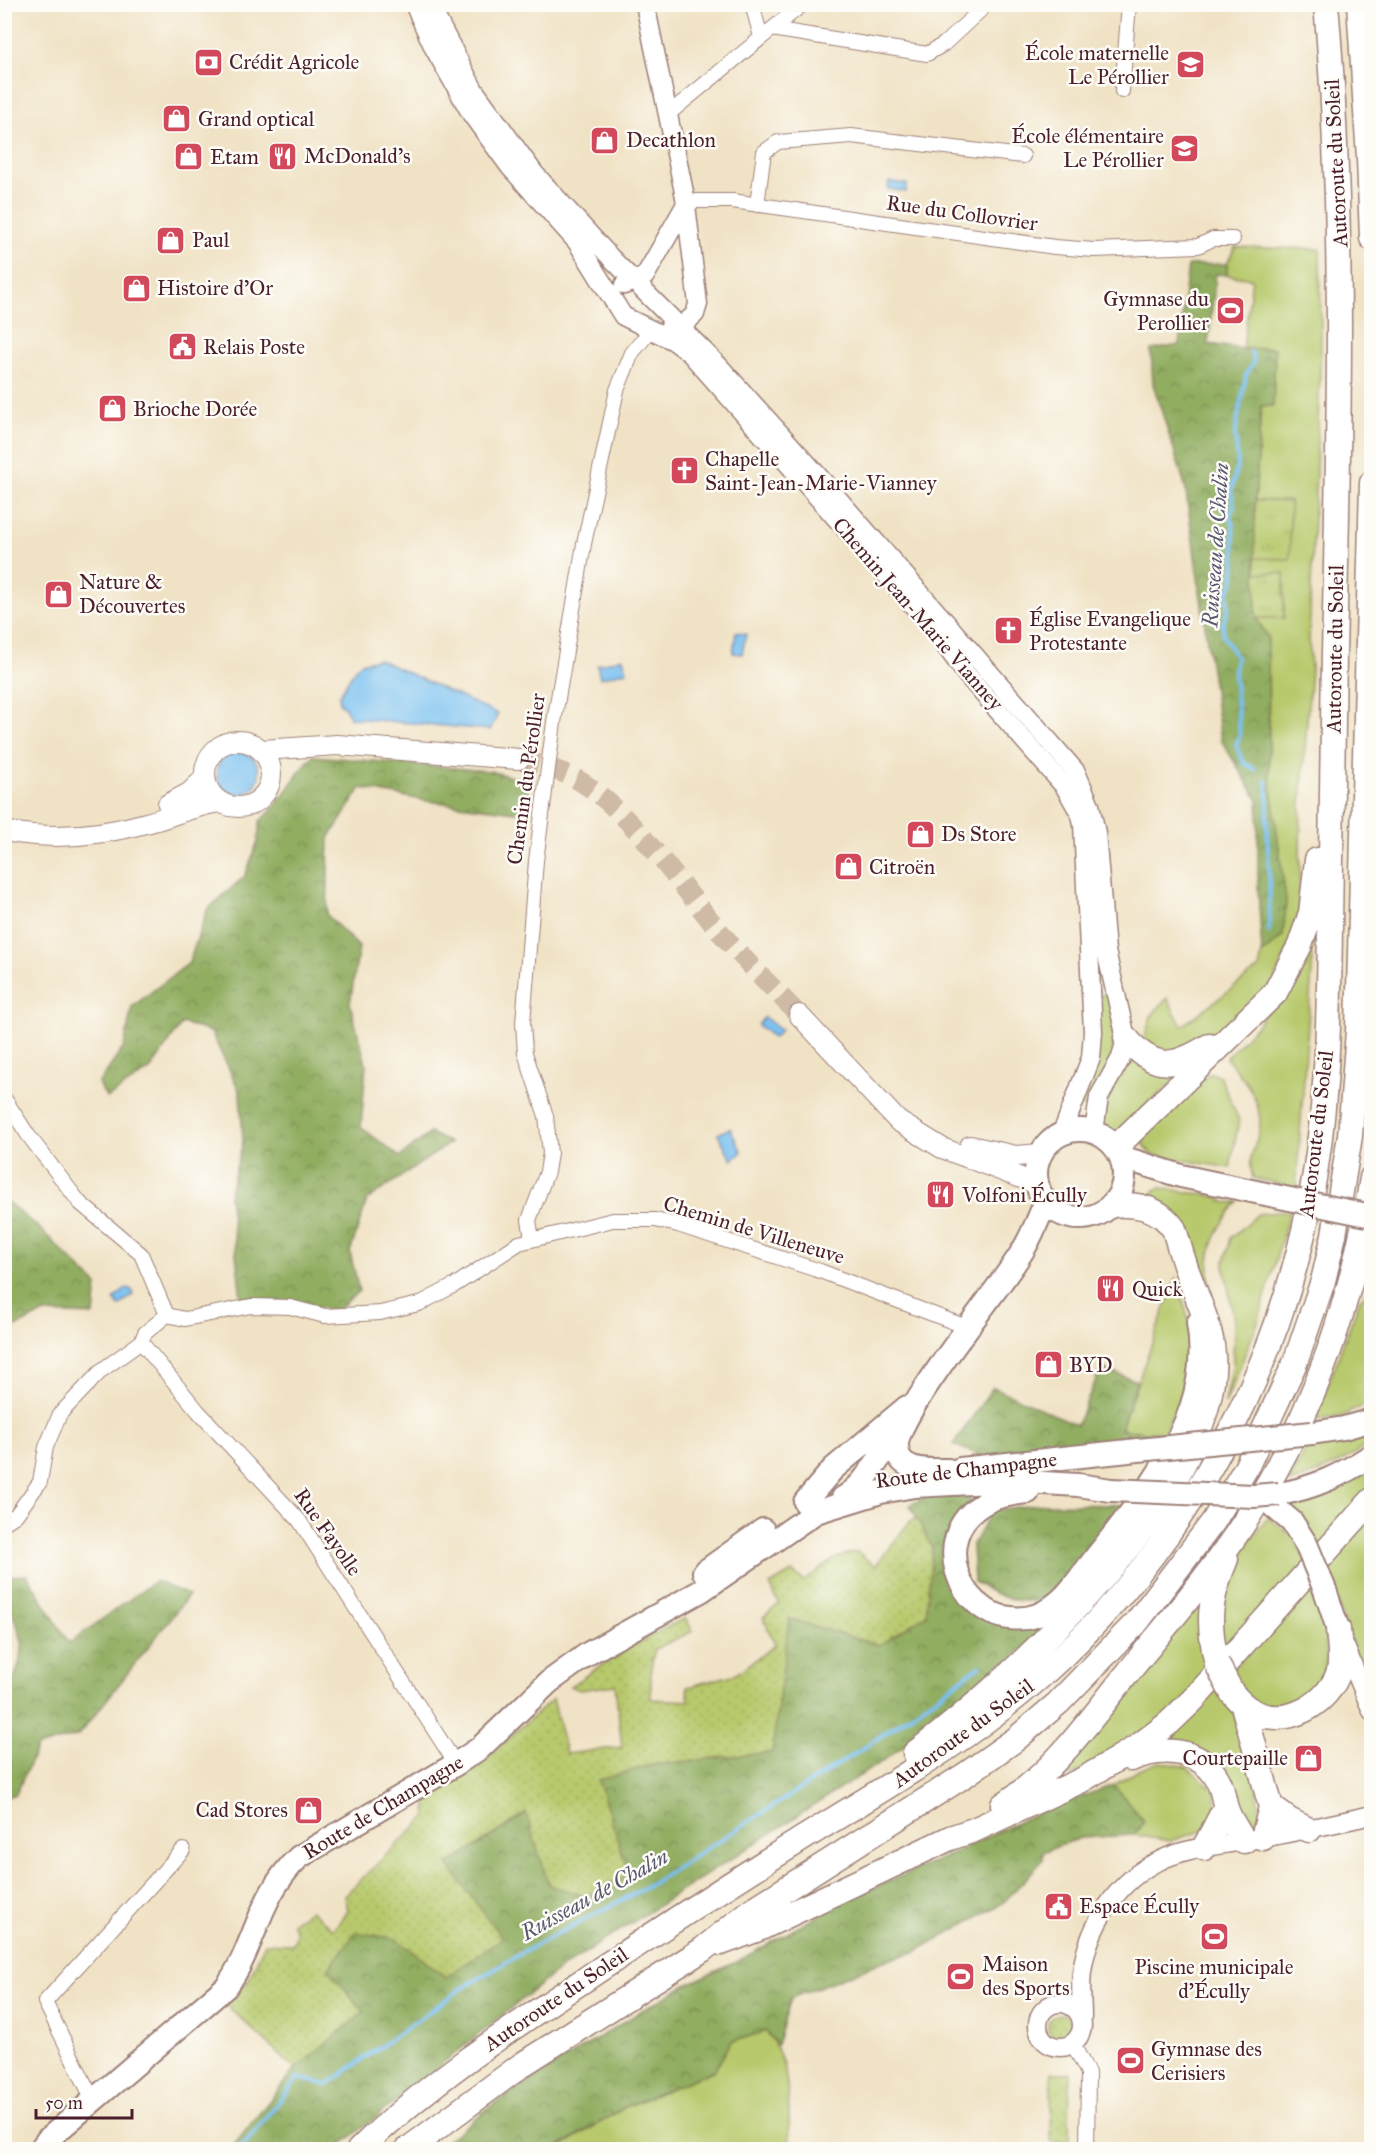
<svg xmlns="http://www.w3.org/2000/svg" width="1376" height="2154" font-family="'IM FELL Great Primer',serif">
<defs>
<pattern id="forest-crowns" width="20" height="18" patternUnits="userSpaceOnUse" patternTransform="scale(1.5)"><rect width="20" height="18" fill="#91ad60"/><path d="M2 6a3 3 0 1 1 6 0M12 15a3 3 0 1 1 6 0" fill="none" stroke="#788c4f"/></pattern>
<pattern id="park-tufts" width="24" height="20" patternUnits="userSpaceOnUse" patternTransform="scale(1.5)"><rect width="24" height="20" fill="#b7c96c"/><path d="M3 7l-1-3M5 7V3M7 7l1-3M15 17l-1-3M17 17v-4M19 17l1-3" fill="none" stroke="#9fac5e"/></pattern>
<pattern id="garden-dots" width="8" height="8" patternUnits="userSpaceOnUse" patternTransform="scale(1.5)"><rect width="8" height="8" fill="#b7c96c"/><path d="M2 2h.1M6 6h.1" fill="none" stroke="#9fac5e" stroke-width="1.8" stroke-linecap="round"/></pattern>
</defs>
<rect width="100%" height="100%" fill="#fdfcf7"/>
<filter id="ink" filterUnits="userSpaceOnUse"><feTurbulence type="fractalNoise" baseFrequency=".0167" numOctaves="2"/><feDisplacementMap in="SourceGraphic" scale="12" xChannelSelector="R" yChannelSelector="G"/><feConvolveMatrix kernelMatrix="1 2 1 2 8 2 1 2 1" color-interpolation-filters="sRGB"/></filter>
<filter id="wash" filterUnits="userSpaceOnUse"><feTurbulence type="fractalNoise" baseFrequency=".008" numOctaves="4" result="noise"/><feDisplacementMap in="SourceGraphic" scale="24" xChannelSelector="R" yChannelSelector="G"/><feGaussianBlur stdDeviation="1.35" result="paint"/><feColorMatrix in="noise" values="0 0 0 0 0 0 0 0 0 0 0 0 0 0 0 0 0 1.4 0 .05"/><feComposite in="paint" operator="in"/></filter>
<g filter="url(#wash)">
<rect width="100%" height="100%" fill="#f0e2c4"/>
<path fill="#b7c96c" stroke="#80744c" stroke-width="1.5" d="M1235 247 1320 249 1321 350 1309 638 1311 669 1301 802 1299 912 1289 947 1272 984 1244 1013 1192 1051 1155 1055 1144 1040 1151 1016 1167 998 1182 1026 1259 968 1262 954 1283 936 1277 849 1269 771 1268 637 1256 618H1284V573H1256L1255 558H1289L1290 501H1255L1261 406H1273L1275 348 1243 349 1252 279 1227 275V264Z
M1311 938 1312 969 1296 1188 1253 1178C1245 1152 1259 1146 1260 1124 1260 1096 1243 1078 1226 1058L1259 1023Z
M1107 991C1111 1009 1119 1032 1113 1051 1107 1070 1095 1087 1089 1107L1080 1106 1097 999Z
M1135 1059 1186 1068 1117 1135 1101 1127C1102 1096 1116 1082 1135 1059Z
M1211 1073 1220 1076 1239 1120 1230 1168 1152 1155 1139 1138 1200 1080Z
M1161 1188 1218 1197C1223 1204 1230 1204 1238 1201 1194 1256 1210 1277 1219 1340L1150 1198 1155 1190Z
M1290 1211 1258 1322 1225 1404 1233 1365 1234 1320 1224 1265 1231 1238 1258 1214Z
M1176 1278 1191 1327 1185 1390 1163 1433 1120 1430Z
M1371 1289V1402L1340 1417 1315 1420 1360 1299Z
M1371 1430V1442C1344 1462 1322 1473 1289 1483L1307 1445Z
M1371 1467V1491L1319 1552 1309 1528 1287 1507 1292 1502 1345 1486Z
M1371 1509 1368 1675 1365 1680 1322 1561Z
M1268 1518 1293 1536 1306 1563 1221 1655C1219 1598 1229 1561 1268 1518Z
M1311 1582C1327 1620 1328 1647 1324 1688L1302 1707 1265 1708 1243 1695 1228 1674Z
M1204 1597 1207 1673 1173 1711 1106 1762 1050 1783 1080 1751Z
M1217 1690 1232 1708 1257 1787 1260 1820 1249 1826 1237 1815 1230 1785 1159 1739Z
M1159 1762 1187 1767 1216 1791V1815L1205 1830 1170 1841 1134 1835 1144 1821 1114 1785 1139 1770Z
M766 2031C793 2064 788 2108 790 2149L556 2150 625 2107 715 2070 731 2042Z"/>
<path fill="url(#forest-crowns)" stroke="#6e6646" stroke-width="1.5" d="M1227 264V275L1216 274 1208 344 1243 349 1275 348 1273 406H1261L1255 501 1256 618 1268 637 1269 771 1286 901 1283 936 1262 954 1258 888V800L1221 740 1185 485 1153 384 1151 350 1179 345 1188 265Z
M313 756 490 771 523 780 534 802 516 812 427 801 361 788 329 838 327 915 359 947 350 1004 366 1064 361 1127 400 1157 430 1133 450 1143 367 1200 350 1252 359 1291 337 1310 241 1297 229 1195 243 1142 240 1092 211 1032 182 1023 151 1069 107 1098 98 1084 124 1047 132 1007 189 963 207 910 245 876 258 841 260 821C283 803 292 776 313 756Z
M5 1200 39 1228 97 1285 94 1315 44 1313 5 1332Z
M1101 1368 1137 1381 1120 1430 1163 1433 1153 1440 982 1456 953 1445 993 1387 1077 1425Z
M932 1493 971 1499 950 1540 948 1578 997 1622 1044 1629 975 1694 880 1763 560 1969 336 2149 230 2150 295 2069 364 2012 328 1969 356 1932 396 1939 446 1977 448 1865 527 1813 629 1874 598 1780 651 1765 772 1752 789 1619 879 1645 932 1549 910 1505Z
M1044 1504 1124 1505C1112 1520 1060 1590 1047 1596 1022 1609 996 1595 974 1582L972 1546 992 1510Z
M27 1575 69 1643 155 1581 189 1595 79 1735 37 1747 16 1794 5 1797V1678L14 1680C16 1670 24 1653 22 1643 19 1621 0 1598 8 1576Z
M1114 1785 1144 1822 1134 1835 1080 1838 1043 1852V1860L1003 1903 914 1952 886 1960 791 1998 777 2045 766 2031 731 2042 715 2070 625 2107 556 2149 435 2150 492 2105 643 2010 686 1985 738 1961 848 1899 941 1859 1041 1811Z"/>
<path fill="url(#park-tufts)" stroke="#80744c" stroke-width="1.5" d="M1255 501H1290V559L1255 558Z
M1256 573H1284V618H1256Z"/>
<path fill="url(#garden-dots)" stroke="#80744c" stroke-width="1.5" d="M917 1518 932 1549 926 1615 879 1645 789 1619 772 1752 651 1765 598 1780 629 1874 585 1896 549 1885 526 1813 448 1865 502 1938 446 1977 396 1939 356 1932 328 1969 364 2012 295 2069 221 2000 247 1983 265 1943 293 1944 297 1933 292 1923 311 1910 333 1930 348 1911 345 1895 427 1816 425 1798 487 1757 553 1699 566 1754 622 1747 615 1685 580 1690 570 1686 629 1647 685 1618 693 1631 655 1649 651 1667V1699L689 1701 687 1687 736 1674 775 1645 763 1617 779 1604 770 1585 792 1572 805 1581C822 1568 835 1554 858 1552L875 1566 910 1521Z
M1048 2026a12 12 0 1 1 24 0a12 12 0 1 1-24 0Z
M1051 2073H1070L1069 2142H1051Z"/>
<path fill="#78c0f0" stroke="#61708e" stroke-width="1.5" d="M889 182 907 184 906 192 888 189Z
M736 632 746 634 742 654 733 653Z
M623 658 627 671 600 678 597 665Z
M378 659 498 714 490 730 351 718 344 706 340 704 339 696 355 669 361 663Z
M217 773a21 21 0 1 1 42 0a21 21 0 1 1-42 0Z
M764 1017 781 1030 774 1038 758 1025Z
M730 1128 742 1152 732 1160 718 1134Z
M127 1288 132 1290 133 1295 119 1306 114 1299Z"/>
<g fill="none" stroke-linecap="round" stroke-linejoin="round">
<path stroke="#78c0f0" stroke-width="4" d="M1251 352 1254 361 1246 375 1235 434 1238 462 1231 492 1234 506 1229 516 1233 524 1235 560 1233 583 1227 593 1228 609 1223 623V635L1236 657 1234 672 1240 736 1236 745 1244 763 1255 769
M1266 781C1270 794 1267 809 1267 823 1268 859 1271 895 1269 931
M240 2150 298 2078 327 2085 461 1989 534 1946 645 1888 861 1750 980 1666"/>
</g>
</g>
<g filter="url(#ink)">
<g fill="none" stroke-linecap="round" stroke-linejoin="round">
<path stroke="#cfbba5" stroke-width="20" stroke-dasharray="20 10" stroke-linecap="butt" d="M519 759C541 765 564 771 583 783 633 815 681 886 720 932 745 961 773 988 799 1015"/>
<defs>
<path id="minor" d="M752 4 761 37
M772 29 803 4
M1122 91 1129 4
M667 115 772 29 927 54 944 44 987 4
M686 204 697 201H732L1055 247 1094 250 1198 246 1213 239H1233
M757 205 764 152 778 142 851 136 1023 156
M4 1098 28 1135 80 1203 141 1254 167 1315
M532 1239 529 1220 547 1172 550 1153 546 1116 525 1053 523 1023 536 861 554 722 584 544 617 390 632 353 650 331
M141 1342 198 1411 299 1520 456 1764
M4 1523 16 1515 40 1482 46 1447 60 1414 102 1370 141 1342 145 1333 167 1315 185 1319 251 1306 290 1307 325 1316 380 1313 419 1304 455 1285 519 1243 613 1220H655L678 1225 820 1271 969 1328
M1073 2044 1088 2073 1087 2150
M93 2100 45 2002 183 1850"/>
<path id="tertiary" d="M414 4 434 48 472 115 510 167 577 242 623 316 674 341 690 353 927 621 967 675 1065 787 1081 815 1083 824 1093 1032 1091 1058 1062 1133
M429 4 474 90 534 173 611 258 718 365 813 470 1076 772 1090 805 1096 833 1106 951 1126 1038 1121 1058 1099 1097 1094 1132
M645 4 685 197 698 304 695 314 681 327 670 326
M624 285 645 276 686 204
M1343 1642 1372 1711
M1038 2025a22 22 0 1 1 44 0a22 22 0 1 1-44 0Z
M1082 2018C1082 2003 1080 1986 1082 1972 1088 1926 1118 1879 1161 1860 1188 1847 1220 1845 1250 1840 1291 1833 1331 1824 1372 1815"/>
<path id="secondary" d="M205 774a33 33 0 1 1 66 0a33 33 0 1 1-66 0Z
M262 750 337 745 519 759
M168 804 189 793 205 778
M4 831C52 840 100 836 146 823 172 817 193 805 221 802
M799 1015 898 1121 942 1148 1037 1184
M970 1146 1016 1156 1041 1154"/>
<path id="primary" d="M1036 1174a44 44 0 1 1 88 0a44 44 0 1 1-88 0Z
M1121 1157 1181 1176 1275 1196
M1312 1433 1344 1428 1372 1420
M960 1469 1138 1450
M948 1470C931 1470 897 1473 897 1446 896 1415 999 1289 1020 1255 1031 1239 1038 1219 1046 1201
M1028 1492C1012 1494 994 1496 980 1506 932 1537 956 1612 1010 1618 1026 1620 1041 1616 1053 1606 1069 1595 1080 1577 1092 1562 1129 1515 1171 1465 1191 1408 1200 1381 1203 1351 1198 1323
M1279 1494C1314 1488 1342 1475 1372 1455
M843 1498C870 1482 878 1453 900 1433
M805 1502 833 1469 907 1407
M1273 1506 1292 1522 1306 1544
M704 1572 763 1530
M1325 1590 1338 1629
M40 2150 48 2139 226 1987C257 1945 256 1898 299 1857L456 1764 480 1748 549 1682 589 1653 701 1591 816 1512 881 1492 914 1486 1010 1481 1078 1485 1111 1490"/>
<path id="trunk" d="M1359 4 1369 158 1372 238
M1126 1038C1155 1072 1175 1067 1209 1046
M1116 1147 1275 993 1300 945 1311 913 1317 860
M1371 1421 1372 1420
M1217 1664C1207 1623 1209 1598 1226 1559
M1232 1693C1238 1700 1244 1707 1253 1711 1285 1729 1329 1704 1339 1671 1342 1657 1339 1643 1338 1629
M1243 1705 1271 1807 1263 1838
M915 1753C1016 1677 1203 1503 1213 1372 1216 1336 1201 1308 1189 1276 1183 1261 1179 1245 1174 1229 1159 1207 1137 1204 1112 1205
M1131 1759C1161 1746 1201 1748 1218 1780 1223 1789 1223 1799 1226 1808 1229 1819 1238 1831 1244 1841
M1003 1805C1054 1772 1089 1721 1127 1674 1169 1622 1215 1569 1251 1512 1315 1412 1354 1295 1372 1178
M1271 1807 1289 1820 1309 1830
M1204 1848 1225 1808
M721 1943 761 1928 950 1838 974 1830 1082 1780 1137 1747 1169 1723 1193 1700 1372 1500
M359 2150C428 2083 507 2031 587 1978 655 1933 724 1887 794 1844 878 1791 966 1743 1041 1676 1186 1547 1285 1365 1315 1173 1328 1091 1329 1009 1330 927 1332 836 1333 745 1334 654 1339 437 1345 221 1326 4
M407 2150 523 2064 702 1950 751 1911 965 1775 1016 1739 1058 1703 1136 1623 1213 1522 1246 1468 1295 1363 1323 1281 1334 1235 1350 1136 1358 1031 1372 483"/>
</defs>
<use href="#minor" stroke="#9d8078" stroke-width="16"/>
<use href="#tertiary" stroke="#9d8078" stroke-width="21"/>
<use href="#secondary" stroke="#9d8078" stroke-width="22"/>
<use href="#primary" stroke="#9d8078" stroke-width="26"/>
<use href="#trunk" stroke="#9d8078" stroke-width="27"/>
<use href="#minor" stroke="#fff" stroke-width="14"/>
<use href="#tertiary" stroke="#fff" stroke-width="18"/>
<use href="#secondary" stroke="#fff" stroke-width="20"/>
<use href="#primary" stroke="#fff" stroke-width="22"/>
<use href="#trunk" stroke="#fff" stroke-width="24"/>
<defs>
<path id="primary-bridge" d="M1275 1196 1372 1216
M1138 1450 1312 1433
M1111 1490 1254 1496 1279 1494
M1306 1544 1325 1590"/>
<path id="trunk-bridge" d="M1217 1664 1232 1693"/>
</defs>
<use href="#primary-bridge" stroke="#9d8078" stroke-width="26" stroke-linecap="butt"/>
<use href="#trunk-bridge" stroke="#9d8078" stroke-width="27" stroke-linecap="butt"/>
<use href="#primary-bridge" stroke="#fff" stroke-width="22"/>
<use href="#trunk-bridge" stroke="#fff" stroke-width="24"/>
</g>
</g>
<defs>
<symbol id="bank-square" viewBox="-11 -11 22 22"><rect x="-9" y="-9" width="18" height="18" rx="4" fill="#d1495b" stroke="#fdfcf7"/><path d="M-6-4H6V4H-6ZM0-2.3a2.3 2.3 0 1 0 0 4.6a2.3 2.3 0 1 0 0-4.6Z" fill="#fff"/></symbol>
<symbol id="school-square" viewBox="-11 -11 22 22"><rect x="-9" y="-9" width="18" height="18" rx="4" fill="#d1495b" stroke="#fdfcf7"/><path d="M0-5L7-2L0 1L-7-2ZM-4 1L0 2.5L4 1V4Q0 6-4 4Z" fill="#fff"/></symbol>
<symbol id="shop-square" viewBox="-11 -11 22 22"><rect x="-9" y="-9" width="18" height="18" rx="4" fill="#d1495b" stroke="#fdfcf7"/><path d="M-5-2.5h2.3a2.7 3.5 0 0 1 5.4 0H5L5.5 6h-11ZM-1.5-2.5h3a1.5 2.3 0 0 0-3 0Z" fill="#fff"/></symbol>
<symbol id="restaurant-square" viewBox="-11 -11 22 22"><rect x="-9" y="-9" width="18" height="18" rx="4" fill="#d1495b" stroke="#fdfcf7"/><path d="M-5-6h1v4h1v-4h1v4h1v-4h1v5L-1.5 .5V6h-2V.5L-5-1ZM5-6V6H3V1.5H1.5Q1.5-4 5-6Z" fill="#fff"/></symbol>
<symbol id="stadium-square" viewBox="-11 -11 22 22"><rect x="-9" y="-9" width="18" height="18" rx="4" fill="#d1495b" stroke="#fdfcf7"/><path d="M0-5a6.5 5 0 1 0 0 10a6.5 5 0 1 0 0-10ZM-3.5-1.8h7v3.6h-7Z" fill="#fff"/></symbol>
<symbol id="civic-square" viewBox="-11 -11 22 22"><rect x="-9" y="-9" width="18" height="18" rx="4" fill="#d1495b" stroke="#fdfcf7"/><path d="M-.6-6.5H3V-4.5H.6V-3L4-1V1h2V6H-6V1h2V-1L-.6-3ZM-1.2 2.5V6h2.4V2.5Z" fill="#fff"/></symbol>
<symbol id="church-square" viewBox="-11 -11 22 22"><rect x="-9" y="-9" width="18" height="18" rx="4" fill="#d1495b" stroke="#fdfcf7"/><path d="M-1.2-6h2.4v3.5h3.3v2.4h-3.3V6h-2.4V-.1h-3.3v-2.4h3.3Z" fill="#fff"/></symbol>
</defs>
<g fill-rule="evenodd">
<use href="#bank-square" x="192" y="46" width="33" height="33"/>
<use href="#school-square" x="1174" y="48" width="33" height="33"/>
<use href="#shop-square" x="160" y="102" width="33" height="33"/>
<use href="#shop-square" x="588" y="124" width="33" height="33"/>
<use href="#school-square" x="1168" y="132" width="33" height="33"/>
<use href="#restaurant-square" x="266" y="140" width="33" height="33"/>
<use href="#shop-square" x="172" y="140" width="33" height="33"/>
<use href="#shop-square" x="154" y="224" width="33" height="33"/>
<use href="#shop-square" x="120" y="272" width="33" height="33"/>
<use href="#stadium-square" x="1214" y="294" width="33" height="33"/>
<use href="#civic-square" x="166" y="330" width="33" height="33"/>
<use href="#shop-square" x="96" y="392" width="33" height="33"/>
<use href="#church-square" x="668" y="454" width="33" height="33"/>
<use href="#shop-square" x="42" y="578" width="33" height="33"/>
<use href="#church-square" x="992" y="614" width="33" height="33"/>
<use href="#shop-square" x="904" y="818" width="33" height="33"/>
<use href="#shop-square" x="832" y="850" width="33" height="33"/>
<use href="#restaurant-square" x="924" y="1178" width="33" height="33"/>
<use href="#restaurant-square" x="1094" y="1272" width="33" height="33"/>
<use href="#shop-square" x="1032" y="1348" width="33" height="33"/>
<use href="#shop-square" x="1292" y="1742" width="33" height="33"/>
<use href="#shop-square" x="292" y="1794" width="33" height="33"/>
<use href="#civic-square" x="1042" y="1890" width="33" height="33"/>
<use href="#stadium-square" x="1198" y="1920" width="33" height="33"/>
<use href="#stadium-square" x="944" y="1960" width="33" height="33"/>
<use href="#stadium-square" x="1114" y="2044" width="33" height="33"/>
</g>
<g text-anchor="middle" stroke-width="5" stroke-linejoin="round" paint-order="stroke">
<g font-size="21" fill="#4a1f2b" stroke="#fdfcf7" text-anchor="start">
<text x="1169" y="60" text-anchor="end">École maternelle<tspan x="1169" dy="24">Le Pérollier</tspan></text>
<text x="229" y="69">Crédit Agricole</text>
<text x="198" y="126">Grand optical</text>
<text x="1164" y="143" text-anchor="end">École élémentaire<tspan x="1164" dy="24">Le Pérollier</tspan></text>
<text x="626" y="147">Decathlon</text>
<text x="304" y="163">McDonald's</text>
<text x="210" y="164">Etam</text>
<text x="192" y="247">Paul</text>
<text x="157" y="295">Histoire d'Or</text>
<text x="1209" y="306" text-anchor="end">Gymnase du<tspan x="1209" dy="24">Perollier</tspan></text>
<text x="203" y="354">Relais Poste</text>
<text x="133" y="416">Brioche Dorée</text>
<text x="705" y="466">Chapelle<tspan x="705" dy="24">Saint-Jean-Marie-Vianney</tspan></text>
<text x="79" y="589">Nature &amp;<tspan x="79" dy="24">Découvertes</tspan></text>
<text x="1029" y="626">Église Evangelique<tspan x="1029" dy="24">Protestante</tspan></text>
<text x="941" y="841">Ds Store</text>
<text x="869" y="874">Citroën</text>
<text x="962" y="1202">Volfoni Écully</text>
<text x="1132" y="1296">Quick</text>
<text x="1069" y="1372">BYD</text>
<text x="1288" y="1765" text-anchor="end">Courtepaille</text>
<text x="288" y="1817" text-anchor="end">Cad Stores</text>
<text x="1079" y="1913">Espace Écully</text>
<text x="982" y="1971">Maison<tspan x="982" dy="24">des Sports</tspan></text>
<text x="1214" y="1974" text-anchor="middle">Piscine municipale<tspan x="1214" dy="24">d'Écully</tspan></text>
<text x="1151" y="2056">Gymnase des<tspan x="1151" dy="24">Cerisiers</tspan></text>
</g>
<g font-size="21" fill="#4a1f2b" stroke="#fdfcf7">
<text transform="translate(1336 163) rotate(-93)" y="7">Autoroute du Soleil</text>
<text transform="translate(962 213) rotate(8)" y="7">Rue du Collovrier</text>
<text transform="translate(918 614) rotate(49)" y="7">Chemin Jean-Marie Vianney</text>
<text transform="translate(1335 649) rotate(-89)" y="7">Autoroute du Soleil</text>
<text transform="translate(526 779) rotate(-82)" y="7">Chemin du Pérollier</text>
<text transform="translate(1316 1134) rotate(-83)" y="7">Autoroute du Soleil</text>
<text transform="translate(754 1230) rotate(17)" y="7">Chemin de Villeneuve</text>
<text transform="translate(966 1470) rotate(-7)" y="7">Route de Champagne</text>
<text transform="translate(328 1532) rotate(55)" y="7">Rue Fayolle</text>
<text transform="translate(963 1733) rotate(-36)" y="7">Autoroute du Soleil</text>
<text transform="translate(383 1807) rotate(-31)" y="7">Route de Champagne</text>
<text transform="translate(556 1999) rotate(-34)" y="7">Autoroute du Soleil</text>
</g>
<g font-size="22" font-style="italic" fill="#5a5770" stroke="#fdfcf7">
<text transform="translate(1215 545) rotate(-86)" y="8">Ruisseau de Chalin</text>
<text transform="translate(594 1894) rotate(-29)" y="8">Ruisseau de Chalin</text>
</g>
</g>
<rect width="1376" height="2154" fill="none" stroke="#fdfcf7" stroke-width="24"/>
<path d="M36 2109v9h96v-9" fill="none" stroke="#4a1f2b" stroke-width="3"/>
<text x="45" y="2109" font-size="18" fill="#4a1f2b" stroke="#fdfcf7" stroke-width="4.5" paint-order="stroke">50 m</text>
</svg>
